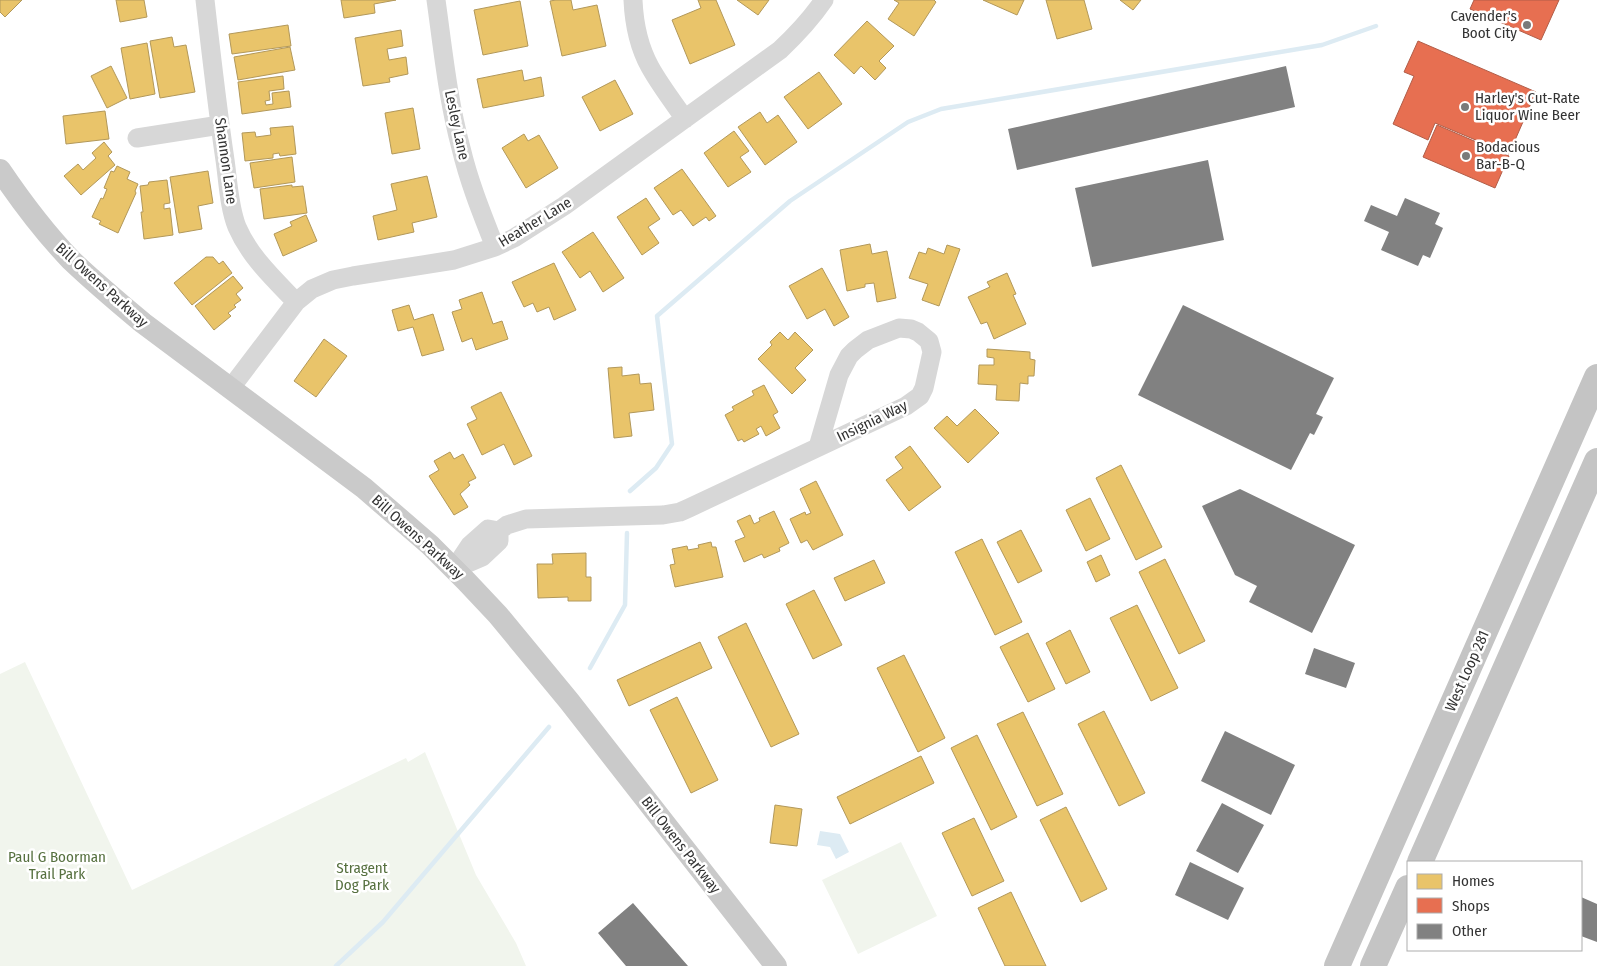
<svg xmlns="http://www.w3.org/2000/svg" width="1597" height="966" font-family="'Fira Sans Condensed',sans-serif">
<rect width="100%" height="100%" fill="#fff"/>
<path fill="#f1f5ed" d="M25 662 132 890 406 758 408 762 425 752 476 875 516 943 526 966H0V674Z
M901 842 937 916 858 954 822 880Z"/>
<path fill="#ddebf3" d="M820 831 840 834 849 852 836 859 830 847 817 845Z"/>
<path fill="#e9c46a" stroke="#b2985a" d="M0 0H22L5 17 0 12Z
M116 0H144L147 17 120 22Z
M341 0H396L374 4 375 13 344 18Z
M556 0H571L573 10 597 5 606 46 562 56 550 1Z
M698 0H716L735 45 690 64 672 20 701 8Z
M737 0H769L758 15Z
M894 0H934L936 2 914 36 888 19 899 3Z
M983 0H1024L1017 15Z
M1046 0H1084L1092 29 1057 39Z
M1120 0H1141L1133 10Z
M520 1 528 46 483 55 474 10Z
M867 21 894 46 879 61 886 68 875 80 861 66 854 74 834 55Z
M288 25 291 46 232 54 229 34Z
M401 30 403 46 387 49 389 60 406 57 408 74 389 78 390 82 363 86 355 38Z
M172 37 174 47 186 45 195 92 160 98 150 41Z
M147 43 155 94 130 99 121 48Z
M290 47 295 70 238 80 234 57Z
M111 66 127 98 107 108 91 76Z
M522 70 524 81 541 77 544 96 483 108 477 79Z
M819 72 842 104 808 129 784 97Z
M283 76 284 89 269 91 270 100 265 101 266 105 273 104 272 93 289 91 291 107 242 114 238 82Z
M615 80 633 114 600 131 582 97Z
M413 108 420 149 392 154 385 113Z
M105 111 109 139 66 144 63 116Z
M760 112 767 123 778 115 797 142 765 165 738 127Z
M293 126 296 154 280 156 279 153 273 154V158L245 161 242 133 255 132 256 137 271 135 270 128Z
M734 131 749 151 740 157 751 172 728 187 704 153Z
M524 134 528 141 539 135 558 168 526 188 502 148Z
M104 142 112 152 108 156 115 165 81 195 64 176 78 164 83 170 96 158 92 153Z
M292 157 295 182 254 188 250 163Z
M117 166 130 172 127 179 138 184 135 191 136 193 118 233 99 224 101 221 92 217 101 198 103 199 107 189 104 188 111 171 114 172Z
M682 169 716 216 709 221 706 217 693 226 681 210 673 215 654 188Z
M208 171 213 203 198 206 202 229 179 233 170 177Z
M427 176 437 217 412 223 414 232 378 240 373 216 397 210 391 184Z
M167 180 170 203 164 204V209L170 208 173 235 144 239 141 212H143L140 186 148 185 149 182Z
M292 185V187L303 186 307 213 264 219 260 189Z
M646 198 660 219 648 227 659 243 642 255 617 217Z
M306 215 317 241 283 256 274 234 292 226 290 222Z
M593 232 624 278 603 292 590 271 580 278 562 252Z
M870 244 872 254 887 251 896 298 877 302 874 283 865 284V287L847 291 840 250Z
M947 245 960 249 939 306 922 300 928 284 909 278 919 252 926 254 928 248 944 254Z
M206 257H213L219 264 223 261 232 273 192 305 174 283Z
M554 263 576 310 554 320 549 307 537 312 533 303 524 307 512 282Z
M822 268 849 317 834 326 825 309 807 319 789 286Z
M1007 273 1016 294 1013 295 1026 324 994 339 987 322 981 324 968 297 990 287 987 282Z
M233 276 243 288 236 294 241 300 234 305 236 307 228 313 231 316 214 330 195 306Z
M482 292 493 324 502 321 508 339 476 350 472 338 462 342 452 312 462 309 459 300Z
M409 305 414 320 433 314 444 350 422 356 413 327 398 331 392 310Z
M780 332 788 340 795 332 813 350 795 368 806 380 792 394 758 359 772 345 770 342Z
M324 339 347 356 316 397 294 381Z
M987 349 1030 352V359L1035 360 1034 376H1028V384L1020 383 1019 401 996 400 997 385 978 384 979 365H994V358L987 357Z
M622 367V376L639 374 640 384 651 383 654 410 629 413 632 436 614 438 608 368Z
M764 385 778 412 773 415 780 428 766 436 761 426 756 429 759 434 744 442 742 439 738 441 725 415 734 410 732 407 754 395 752 391Z
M501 392 532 456 514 465 504 444 482 455 467 424 477 419 471 407Z
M975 409 999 433 968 463 934 428 947 416 957 426Z
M910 446 941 487 909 511 886 480 903 468 895 457Z
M450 452 454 459 463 454 476 478 468 482 470 485 460 494 468 507 454 515 429 476 439 470 434 461Z
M1121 465 1162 547 1136 560 1096 478Z
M816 481 843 535 813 550 807 540 801 543 790 519 805 512 806 515 811 513 800 489Z
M1090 498 1110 539 1086 551 1066 510Z
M774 511 789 543 779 548 780 551 764 558 762 554 744 562 735 541 745 537 737 521 750 515 754 524 760 521 759 518Z
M1021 530 1042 571 1018 583 997 542Z
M982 539 1022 622 995 635 955 552Z
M711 542 712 547H716L723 577 675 587 670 565 675 564 672 549 687 546 688 550 699 548 698 545Z
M586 553V577H591V601H568V597L538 598 537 564H553L552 554Z
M1101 555 1110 575 1096 582 1087 562Z
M1165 559 1205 641 1179 654 1139 572Z
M874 560 885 583 845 601 834 578Z
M814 590 842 645 813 659 786 604Z
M1137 605 1178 688 1151 701 1110 618Z
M746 623 799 734 771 747 718 637Z
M1070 630 1090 672 1066 684 1046 643Z
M1028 633 1055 689 1028 702 1000 647Z
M700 642 712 668 629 706 617 680Z
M904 655 945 738 918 752 877 668Z
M677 697 718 780 691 793 650 710Z
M1104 711 1145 793 1119 806 1078 724Z
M1023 712 1063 794 1037 806 997 724Z
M977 735 1017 817 991 830 951 748Z
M921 756 934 783 850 824 837 797Z
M775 805 802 809 797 846 770 843Z
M1066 807 1107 889 1081 902 1040 820Z
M974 818 1004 881 972 896 942 833Z
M1011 892 1046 966H1005L978 908Z"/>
<path fill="#e76f51" stroke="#b15d48" d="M1474 0H1559L1541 40 1470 9Z
M1418 41 1536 92 1509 154 1435 123 1428 140 1393 124 1414 76 1404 72Z
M1437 125 1509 156 1495 188 1423 157Z"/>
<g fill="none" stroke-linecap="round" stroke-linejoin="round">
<path stroke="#ddebf3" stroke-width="4.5" d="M630 491 656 468 672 444 657 316 790 201 908 122 941 109 1322 45 1376 26
M590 668 625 605 627 533
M336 966 383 922 549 727"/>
</g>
<path fill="#818181" d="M1286 66 1295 107 1017 170 1008 129Z
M1208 160 1224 240 1092 267 1075 188Z
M1405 198 1440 213 1435 224 1443 228 1430 258 1423 255 1418 266 1381 250 1389 232 1364 221 1371 205 1397 216Z
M1183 305 1334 378 1316 414 1323 417 1314 435 1310 433 1291 470 1138 395Z
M1240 489 1355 545 1312 633 1249 602 1257 586 1235 575 1202 506Z
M1314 648 1355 663 1346 688 1305 674Z
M1225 731 1295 765 1271 815 1201 781Z
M1222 803 1264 825 1238 873 1196 851Z
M1190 862 1244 888 1228 920 1175 895Z
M1581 897 1597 904V942L1581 936Z
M633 903 688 966H626L598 933Z"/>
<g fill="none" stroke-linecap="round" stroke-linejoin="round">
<path stroke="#d7d7d7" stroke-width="19" d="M205 0C211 53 217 106 225 160 228 181 229 207 237 227 250 257 274 279 296 302
M436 0C443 50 448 100 461 148 469 182 482 214 495 247
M633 0C634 23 639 47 650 67 660 85 673 102 685 119
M137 138 220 125
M230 389 296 302 312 289 333 280 353 276 454 260 495 247 514 238 564 206 780 50C796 35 811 19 824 0
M488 529 499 531V541L482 557 454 569 470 545Z
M499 531 507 525 526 519 663 515 680 512 689 508 906 406 920 396 924 388 932 352 929 341 918 332 911 329 899 328 868 340 855 350 849 356 839 375 818 447"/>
<path stroke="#cacaca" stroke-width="22" d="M0 170C21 201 45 233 71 260 94 282 119 303 143 323L364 488 430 545 466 581 498 615 569 701 776 966"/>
<path stroke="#c4c4c4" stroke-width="26" d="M1420 862 1597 461
M1337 966 1597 377
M1373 966 1408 888"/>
</g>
<g fill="#7a7a7a" stroke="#fff" stroke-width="2">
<circle cx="1527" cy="25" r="5"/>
<circle cx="1465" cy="107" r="5"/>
<circle cx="1466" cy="156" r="5"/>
</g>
<g text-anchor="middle" stroke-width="5" stroke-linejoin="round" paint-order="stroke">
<g font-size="15" fill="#333" stroke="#fff" text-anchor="start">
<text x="1517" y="21" text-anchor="end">Cavender's<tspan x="1517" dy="17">Boot City</tspan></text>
<text x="1475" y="103">Harley's Cut-Rate<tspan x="1475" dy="17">Liquor Wine Beer</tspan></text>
<text x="1476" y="152">Bodacious<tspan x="1476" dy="17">Bar-B-Q</tspan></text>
</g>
<g font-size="15" fill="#333" stroke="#fff">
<text transform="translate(457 125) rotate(78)" y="5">Lesley Lane</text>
<text transform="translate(226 161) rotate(82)" y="5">Shannon Lane</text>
<text transform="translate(535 222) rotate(-31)" y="5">Heather Lane</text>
<text transform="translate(102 285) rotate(42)" y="5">Bill Owens Parkway</text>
<text transform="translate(872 421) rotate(-26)" y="5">Insignia Way</text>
<text transform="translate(418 537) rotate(42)" y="5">Bill Owens Parkway</text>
<text transform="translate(1467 671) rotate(-66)" y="5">West Loop 281</text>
<text transform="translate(681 845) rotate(52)" y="5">Bill Owens Parkway</text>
</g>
<g font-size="15" fill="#56703f" stroke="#fff">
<text x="57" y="862">Paul G Boorman<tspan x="57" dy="17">Trail Park</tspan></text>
<text x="362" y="873">Stragent<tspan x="362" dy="17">Dog Park</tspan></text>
</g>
</g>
<rect x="1407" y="861" width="175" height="90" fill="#ffffff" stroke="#adadad"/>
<rect x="1417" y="874" width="25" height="15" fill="#e9c46a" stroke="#adadad"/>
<text x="1452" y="886" font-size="15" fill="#333333">Homes</text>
<rect x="1417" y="898" width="25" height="15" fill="#e76f51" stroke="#adadad"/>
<text x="1452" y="911" font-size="15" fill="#333333">Shops</text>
<rect x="1417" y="924" width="25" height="15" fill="#818181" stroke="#adadad"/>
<text x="1452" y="936" font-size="15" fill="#333333">Other</text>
</svg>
